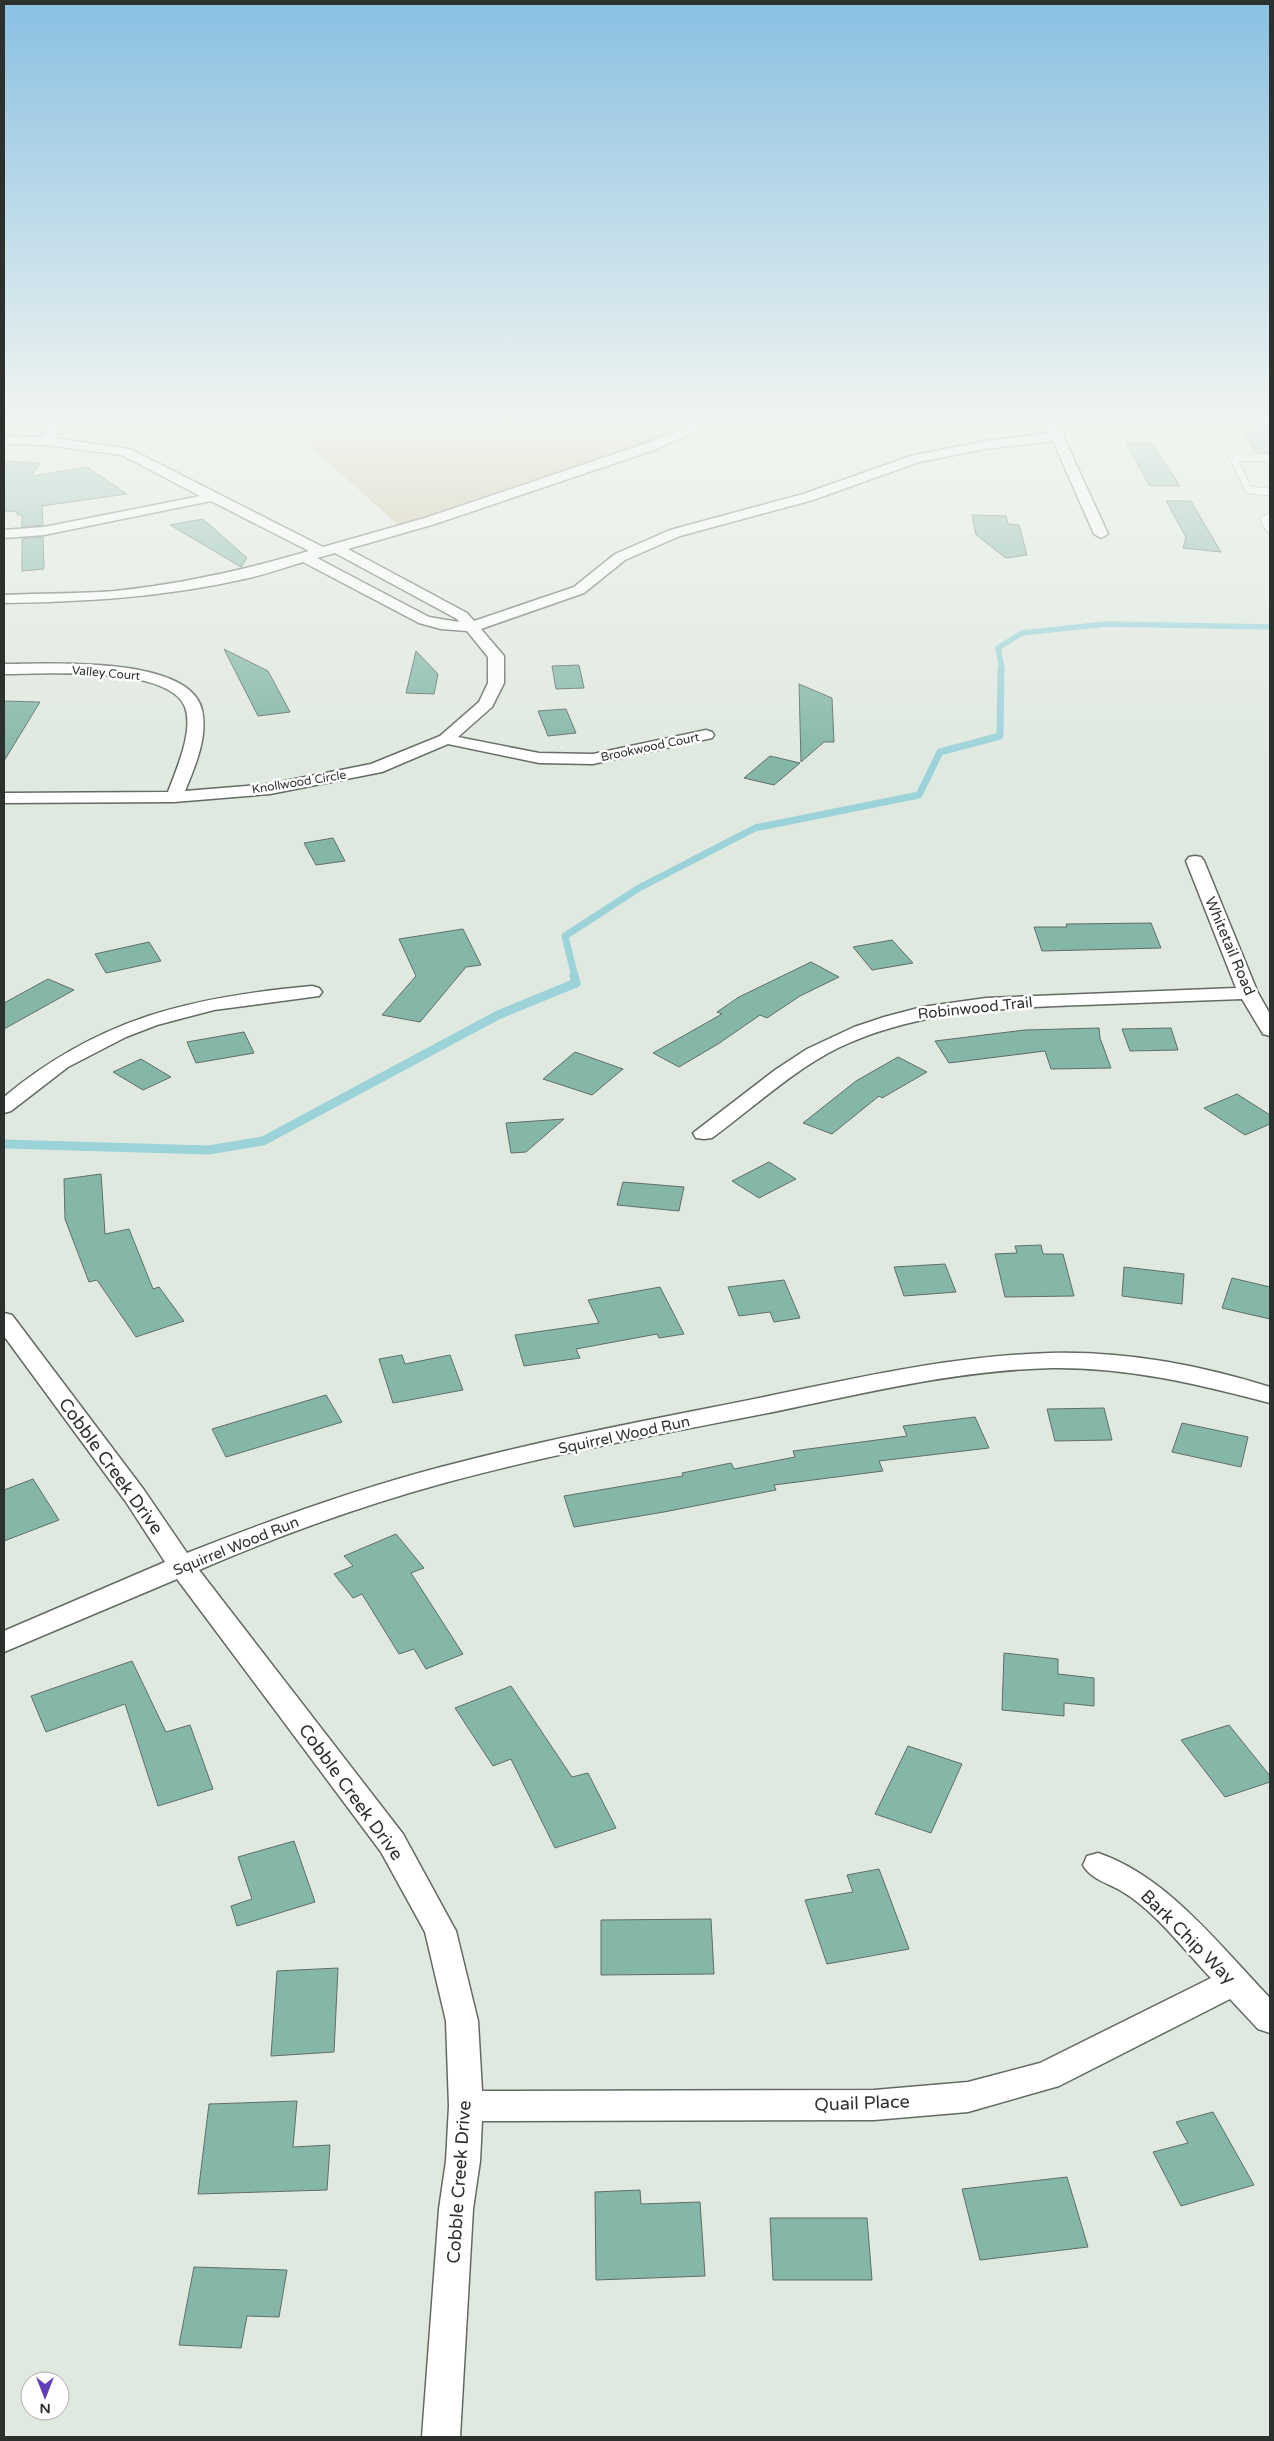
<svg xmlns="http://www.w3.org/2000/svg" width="1274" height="2441" font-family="'Varela Round',sans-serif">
<rect width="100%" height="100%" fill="#e0e9e0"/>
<path fill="#cdbe9c" d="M284 422H708L658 449 557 477 400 527Z"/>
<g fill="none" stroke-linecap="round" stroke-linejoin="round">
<path stroke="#9cd3d9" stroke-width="5.5" d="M1002 669 998 648 1022 633 1106 624 1270 627"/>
<path stroke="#9cd3d9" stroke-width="7" d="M575 977 565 936 639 888 755 828 919 795 940 752 1000 736 1001 668"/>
<path stroke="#9cd3d9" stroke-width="9" d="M4 1144 209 1150 263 1141 498 1015 576 983 574 975"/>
</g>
<path fill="#84b7a8" stroke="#616d69" d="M1241 426 1270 427V453H1255Z
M1152 443 1180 486H1150L1126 444Z
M4 461 41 463 31 476 87 467 127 494 42 506 43 525 22 527V515H17V511L4 512Z
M1166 501H1191L1221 552 1183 548 1186 537Z
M972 515 1006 516 1008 524 1019 525 1027 555 1006 558 976 535Z
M203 519 247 558 241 567 170 525Z
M43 537 44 569 22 571V539Z
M224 649 268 671 290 712 258 716Z
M416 651 438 674 434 694 406 693Z
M579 665 584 688 556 689 552 666Z
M799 684 832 698 834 742H824L801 762Z
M4 701 40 702 4 761Z
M566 709 576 733 548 736 538 711Z
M770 756 800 763 774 785 744 778Z
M333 838 345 861 316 865 304 843Z
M1151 923 1161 948 1042 951 1034 927H1067L1066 924Z
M463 929 481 965 466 967 420 1022 382 1015 416 976 399 939Z
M892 940 913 963 872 970 853 947Z
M149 942 161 961 106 973 95 954Z
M811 962 839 977 800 996 767 1018 760 1015 718 1044 679 1067 653 1053 722 1014 717 1012 739 997Z
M48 979 74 990 4 1029V1003Z
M1099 1028 1100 1038 1111 1068 1051 1069 1045 1051 949 1063 935 1041 1025 1030Z
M1171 1028 1178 1050 1130 1051 1122 1029Z
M244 1032 254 1053 196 1063 187 1042Z
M575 1052 623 1069 592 1095 543 1079Z
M898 1057 927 1072 882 1098 879 1096 832 1134 803 1123 856 1081Z
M141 1059 171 1077 143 1090 113 1072Z
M1237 1094 1270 1115V1124L1245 1135 1204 1108Z
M564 1119 526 1152 511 1153 506 1123Z
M769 1162 796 1179 759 1198 732 1181Z
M101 1174 105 1234 129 1229 153 1289 159 1287 184 1321 136 1337 97 1280 89 1282 65 1219 64 1179Z
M623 1182 684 1187 679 1211 617 1205Z
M1041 1245 1043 1254H1063L1074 1296 1005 1297 995 1254 1017 1253 1015 1246Z
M945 1264 956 1292 904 1296 894 1267Z
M1124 1267 1184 1274 1182 1304 1122 1296Z
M1232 1278 1270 1287V1319L1222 1308Z
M784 1280 800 1318 774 1322 770 1312 739 1316 728 1287Z
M660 1287 684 1334 659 1338 657 1334 576 1349 580 1358 524 1366 515 1335 599 1323 588 1300Z
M402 1355 405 1364 450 1355 463 1390 393 1403 379 1359Z
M326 1395 342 1422 226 1457 212 1429Z
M1104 1408 1112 1440 1055 1441 1047 1409Z
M975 1417 989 1448 879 1461 883 1471 774 1485 776 1490 664 1512 574 1527 564 1496 683 1476 682 1473 731 1463 734 1469 795 1457 793 1451 907 1436 903 1426Z
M1182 1423 1248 1437 1241 1467 1172 1452Z
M33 1479 59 1520 4 1541V1490Z
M396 1534 424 1568 411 1573 463 1654 426 1669 414 1649 399 1654 362 1594 353 1598 334 1574 353 1566 344 1556Z
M1004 1653 1058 1659V1674L1094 1678V1706L1064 1703V1716L1002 1710Z
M132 1661 166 1732 190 1725 213 1789 158 1806 125 1704 46 1732 31 1696Z
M511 1686 572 1777 588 1773 616 1828 555 1848 511 1759 493 1766 455 1708Z
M1229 1725 1270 1776V1782L1225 1797 1181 1740Z
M908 1746 962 1764 931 1833 875 1814Z
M294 1841 315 1902 237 1926 231 1906 252 1899 238 1857Z
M879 1869 909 1949 827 1964 805 1900 853 1892 847 1875Z
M711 1919 714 1974 601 1975V1920Z
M338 1968 334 2052 271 2056 277 1971Z
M297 2101 293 2147 330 2145 327 2190 198 2194 209 2104Z
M1213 2112 1254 2185 1181 2206 1153 2152 1188 2143 1176 2122Z
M1067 2177 1088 2247 980 2260 962 2189Z
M640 2190 641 2204 700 2202 705 2276 596 2280 595 2192Z
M770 2218H867L872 2280H773Z
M194 2267 287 2270 279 2317 247 2316 241 2348 179 2345Z"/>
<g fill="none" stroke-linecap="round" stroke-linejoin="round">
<defs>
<path id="lane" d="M1270 458H1233L1249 490 1270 492
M1270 517 1264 520 1270 530"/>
<path id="street" d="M52 422H65L54 438 130 449 323 547 425 518 647 443 697 422H714L657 449 435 524 348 549 467 613 474 621 574 587 615 554 670 530 803 494 911 456 985 441 1049 433 1045 422H1057L1065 436 1064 438 1108 534 1101 538 1094 534 1053 441 985 449 919 462 813 500 680 536 625 560 584 593 481 629 504 656V683L492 707 458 737 539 753 593 754 706 730 712 732 714 735 712 738 593 764 539 763 448 744 382 772 270 794 174 802 4 803V793L168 792C176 770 194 731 185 707 169 665 41 674 4 674V664C46 664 190 655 202 710 208 737 195 767 185 791L270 784 371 764 440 736 479 702 488 683V657L467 631 441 629 419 623 303 562C284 568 264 575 244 579 165 597 84 602 4 603V595C41 593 78 594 115 591 181 584 245 570 309 551L211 501 44 535 4 538V530L44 527 200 496 122 455 46 445 4 444V436L41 437ZM335 553 457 619 459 622 429 617 317 558Z
M1195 856 1201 857 1204 861 1258 993 1270 1014V1036L1263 1034 1242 999C1189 1001 1136 1003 1083 1005 1000 1008 915 1011 838 1048 792 1071 753 1108 712 1138L704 1139 696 1138 693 1133 775 1070 807 1049 854 1027 884 1017 922 1007 986 998 1236 988 1186 861 1189 857Z
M312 986 319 988 322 992 319 996 214 1010 157 1025 126 1037 68 1067 11 1111 4 1113V1097C99 1018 191 997 312 986Z
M4 1313 12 1315 144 1490 187 1553C270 1520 354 1490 441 1467 531 1443 622 1425 714 1407 824 1386 937 1356 1050 1353 1124 1351 1200 1365 1270 1387V1403C1198 1384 1127 1367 1052 1368 957 1370 861 1394 768 1413 660 1434 551 1454 444 1483 360 1506 278 1536 199 1570L403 1834 451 1922 456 1931 478 2021 482 2091 874 2090 968 2082 1040 2063 1211 1978C1183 1949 1157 1913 1123 1892 1109 1883 1091 1880 1083 1865L1087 1856 1098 1853C1167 1876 1220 1946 1270 1998V2033L1258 2029 1230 1999 1059 2086 968 2112 874 2120 482 2121 480 2161 473 2209 460 2437H422L439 2209 446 2161 449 2106 446 2021 425 1932 381 1852 177 1579 4 1652V1631L165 1562 126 1502 4 1336Z"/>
</defs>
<use href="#lane" stroke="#626a62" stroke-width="8"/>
<use href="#street" stroke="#626a62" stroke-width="3"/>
<use href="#lane" stroke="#fff" stroke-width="7"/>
<use href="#street" fill="#fff" fill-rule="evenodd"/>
</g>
<linearGradient id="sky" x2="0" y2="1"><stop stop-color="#89c0e2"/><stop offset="0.55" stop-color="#f1f5f1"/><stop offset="1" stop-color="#f1f5f1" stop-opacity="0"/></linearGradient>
<rect width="1274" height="764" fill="url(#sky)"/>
<g text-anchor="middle" stroke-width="5" stroke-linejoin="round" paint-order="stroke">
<g font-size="12" fill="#2d312d" stroke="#fff">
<text transform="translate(106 673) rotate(5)" y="4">Valley Court</text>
<text transform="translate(650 747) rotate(-12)" y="4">Brookwood Court</text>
<text transform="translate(299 782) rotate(-9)" y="4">Knollwood Circle</text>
</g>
<g font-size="15" fill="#2d312d" stroke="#fff">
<text transform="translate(1230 946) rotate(67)" y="5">Whitetail Road</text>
<text transform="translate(975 1008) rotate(-6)" y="5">Robinwood Trail</text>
<text transform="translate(624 1435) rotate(-12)" y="5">Squirrel Wood Run</text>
<text transform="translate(236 1546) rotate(-22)" y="5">Squirrel Wood Run</text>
</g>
<g font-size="18" fill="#2d312d" stroke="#fff">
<text transform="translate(111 1466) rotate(54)" y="6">Cobble Creek Drive</text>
<text transform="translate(351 1792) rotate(54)" y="6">Cobble Creek Drive</text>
<text transform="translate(1188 1937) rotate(45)" y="6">Bark Chip Way</text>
<text transform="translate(862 2103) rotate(-2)" y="6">Quail Place</text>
<text transform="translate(459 2182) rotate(-86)" y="6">Cobble Creek Drive</text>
</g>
</g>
<rect width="1274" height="2441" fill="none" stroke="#2d312d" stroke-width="10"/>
<g transform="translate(45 2396) rotate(180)"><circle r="24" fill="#ffffff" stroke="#abadab"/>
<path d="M0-4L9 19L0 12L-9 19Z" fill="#623eb6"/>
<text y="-8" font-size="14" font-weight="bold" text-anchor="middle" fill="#2d312d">N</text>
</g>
</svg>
